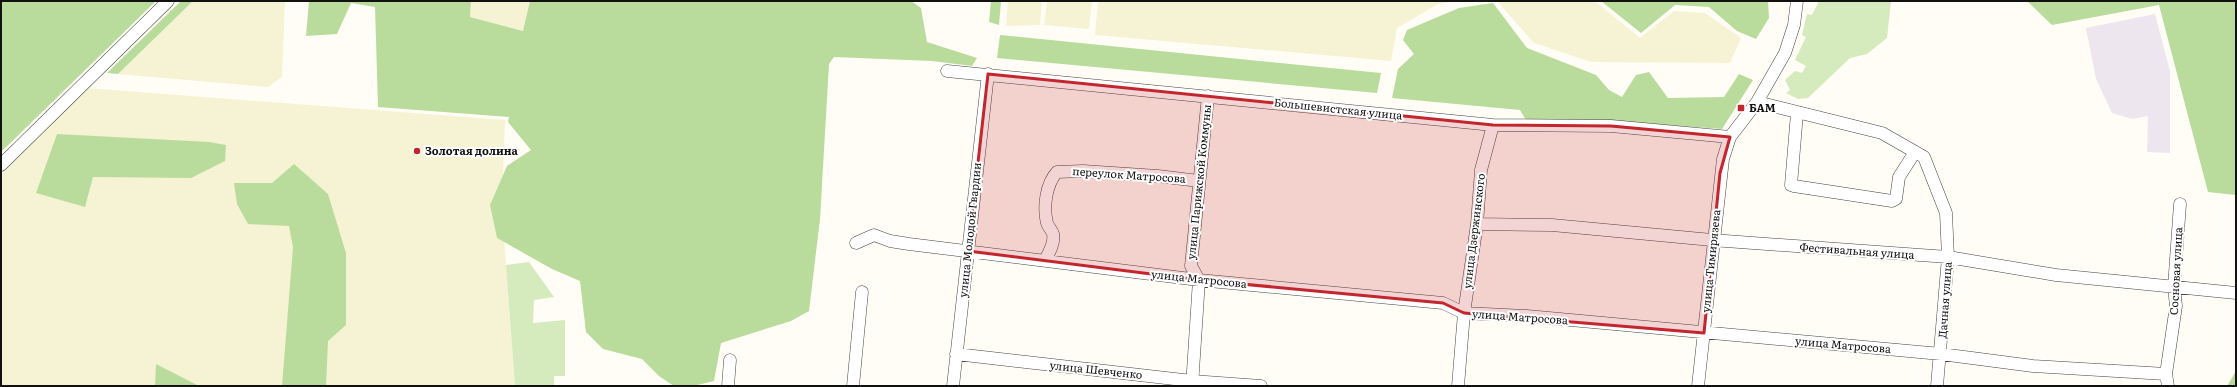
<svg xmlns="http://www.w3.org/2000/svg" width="2237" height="387" font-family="Literata,serif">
<rect width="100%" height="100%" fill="#fffdf5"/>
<path fill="#eee6ef" d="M2155 14 2170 71V153L2147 152 2148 116 2132 119 2112 113 2096 79 2086 28Z"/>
<path fill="#f6f3d4" d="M193 1H285L282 77 268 87 118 74Z
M471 1H530L524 31 470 17Z
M1008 1H1042L1040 25 1006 26Z
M1047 1H1092L1089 29 1044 25Z
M1098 1H1458L1438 4 1397 28 1391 61 1095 35Z
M1497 1H1595L1640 38 1674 11 1705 13 1741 38 1730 63 1591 62 1534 43Z
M86 88 505 120 502 209 515 386H1V174Z"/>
<path fill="#d5ebbd" d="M1819 1H1891L1887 38 1867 54 1850 58 1808 98 1798 99 1786 93 1790 90 1785 80 1795 71 1802 73 1806 66 1795 60 1806 37 1802 35 1807 14 1812 15Z
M529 262 554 297 534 300 533 323 565 320V376H554V386H515L506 265Z"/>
<path fill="#b9dc9c" d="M1 1H156L1 152Z
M181 1H193L118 74 107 73Z
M309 1H471L470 17 523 31 530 1H911L921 8 927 42 977 58 972 66 932 61 834 57 829 64 820 219 809 311 791 321 721 343 714 381 693 386H674L659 376 642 359 603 349 586 332 580 281 552 269 497 238 490 205 507 166 531 150 508 122 509 117 378 107 375 7 351 3 337 34 306 36Z
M991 1H1001L999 25 989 22Z
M1601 1H1768L1769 18 1756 39 1737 31 1709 7 1675 5 1641 33Z
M2027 1H2236V195L2208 192 2159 5 2052 25Z
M1493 3 1527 48 1596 75 1609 90 1622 97 1636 75 1649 72 1668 98 1724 97 1739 74 1753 80 1722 129 1626 122 1526 120 1520 110 1392 98 1398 69 1414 54 1403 40 1407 30 1459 8Z
M1000 35 1381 73 1377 93 997 58Z
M57 134 209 142 226 145 225 161 191 178 93 177 85 207 36 193Z
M294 164 328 194 346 253V325L328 341 326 386H282L293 247 289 226 248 224 237 204 234 183H272Z
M156 364 199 386H155Z
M2236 371V386H2227Z"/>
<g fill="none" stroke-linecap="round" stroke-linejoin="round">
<defs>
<path id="minor" d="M947 71 1493 125 1611 126 1730 137
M1757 102 1882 133 1924 157 1946 213 1948 257 1937 386
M1797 113 1791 185 1794 186 1892 201 1896 199 1899 177 1915 152
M1 165 168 1
M1477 224 1552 225 1712 240 1948 257 2056 275 2236 293
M856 243 874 235 890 241 909 244 1199 280 1443 303 1464 313 1527 316 1941 354 2033 366 2166 374
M1045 260C1049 253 1055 243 1053 234 1052 230 1048 227 1047 223 1043 207 1046 184 1057 172L1083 171 1158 176 1199 181
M956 354 1192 381 1261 386
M728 386 730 360
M853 386 862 292
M953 386 988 74
M1192 386 1199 280 1191 266 1208 96
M1458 386 1464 313 1477 224 1481 170 1493 125
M1698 386 1723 159 1730 137 1757 102 1785 53 1794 25 1797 1
M2168 386 2166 374 2176 306 2174 287 2180 204"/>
</defs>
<use href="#minor" stroke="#444" stroke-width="13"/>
<use href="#minor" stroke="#fff" stroke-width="12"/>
</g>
<path fill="#c4262e" fill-opacity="0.2" stroke="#c4262e" stroke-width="3" stroke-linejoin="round" d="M988 74 1493 125 1611 126 1730 137 1720 173 1704 333 1464 313 1443 303 1199 280 968 251Z"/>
<g fill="#c4262e" stroke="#fff" stroke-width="1.5">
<rect x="1737" y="104" width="8" height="8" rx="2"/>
<circle cx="417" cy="151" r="4"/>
</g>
<g text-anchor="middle" stroke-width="4" stroke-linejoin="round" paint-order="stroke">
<g font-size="11" font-weight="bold" fill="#111" stroke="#fff" text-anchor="start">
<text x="1749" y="112">БАМ</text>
<text x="425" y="155">Золотая долина</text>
</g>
<g font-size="11" fill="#111" stroke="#fff">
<text transform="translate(1338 109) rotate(6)" y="4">Большевистская улица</text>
<text transform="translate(1129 175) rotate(4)" y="4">переулок Матросова</text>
<text transform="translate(1199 182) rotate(-84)" y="4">улица Парижской Коммуны</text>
<text transform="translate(970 230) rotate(-84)" y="4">улица Молодой Гвардии</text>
<text transform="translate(1474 231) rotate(-83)" y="4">улица Дзержинского</text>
<text transform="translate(1857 251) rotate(4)" y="4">Фестивальная улица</text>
<text transform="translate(1711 261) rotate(-84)" y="4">улица Тимирязева</text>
<text transform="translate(2176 271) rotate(-87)" y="4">Сосновая улица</text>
<text transform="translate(1199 279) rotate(6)" y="4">улица Матросова</text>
<text transform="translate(1945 300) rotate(-86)" y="4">Дачная улица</text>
<text transform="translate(1520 317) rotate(4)" y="4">улица Матросова</text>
<text transform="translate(1843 345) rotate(5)" y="4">улица Матросова</text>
<text transform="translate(1096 370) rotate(6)" y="4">улица Шевченко</text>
</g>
</g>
<rect width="2237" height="387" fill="none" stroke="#111111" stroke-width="4"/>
</svg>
